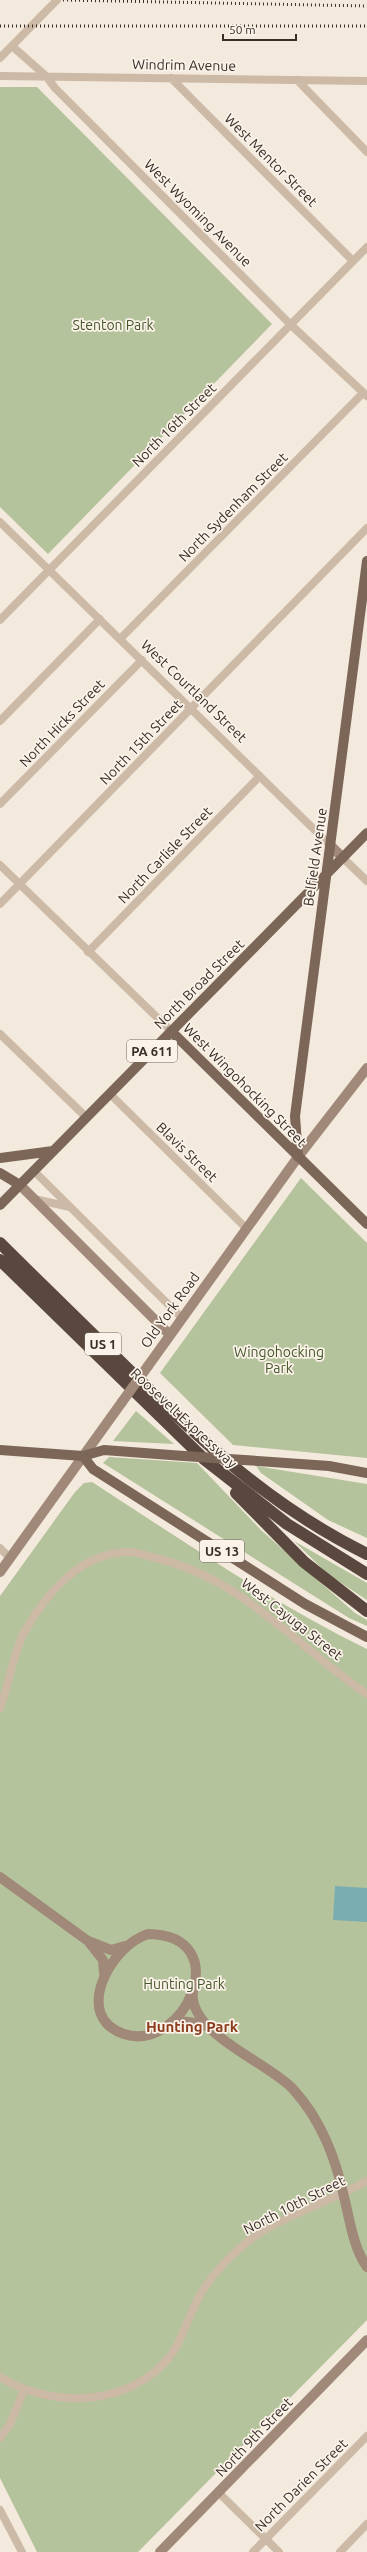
<svg xmlns="http://www.w3.org/2000/svg" width="367" height="2552" font-family="Ubuntu,sans-serif">
<rect width="100%" height="100%" fill="#f3e9dc"/>
<path fill="#b4c39b" d="M0 87H37L272 324 48 554 0 507Z
M301 1178 367 1243V1458L233 1445 160 1373Z
M136 1411 174 1444 113 1441Z
M109 1457 197 1463 262 1531 355 1613 367 1620V1626L349 1618 103 1463Z
M256 1466 367 1484V1538L328 1520 261 1473Z
M92 1482C182 1540 271 1602 367 1649V2320L138 2552H37L0 2478V1596L75 1492 84 1483Z
M294 1541 367 1583V1600L329 1575Z"/>
<path fill="#7aadb2" d="M335 1886 367 1888V1922L333 1920Z"/>
<g fill="none" stroke-linecap="round" stroke-linejoin="round">
<path stroke="#ccbaa7" stroke-width="8" d="M12 46 46 76 55 88 291 325 367 396
M0 58 57 0
M0 76 367 81
M171 78 353 261
M297 80 367 152
M0 522 331 846
M0 620 367 247
M120 639 363 393
M0 721 100 619
M0 804 142 660
M343 858 367 881
M0 865 171 1031
M0 904 367 528
M88 952 260 776
M0 1034 87 1118
M110 1094 247 1229
M34 1171 182 1318
M34 1199 70 1207
M0 1548 10 1558
M0 1708C8 1687 14 1651 24 1633 45 1595 80 1552 129 1552 137 1552 147 1556 155 1558 241 1577 297 1647 367 1694
M0 2377C52 2409 131 2407 171 2355 181 2341 186 2324 193 2309 203 2285 222 2264 241 2247 270 2220 330 2202 367 2181
M0 2438 10 2424 24 2390
M219 2493 279 2552
M0 2510 22 2552
M253 2552 367 2436
M340 2552 367 2524"/>
<path stroke="#a08978" stroke-width="10" d="M331 846 343 858
M20 1185 170 1335
M148 1366 298 1157 367 1068
M0 1572 122 1402
M0 1877 88 1941 111 1950 125 1946
M148 1934C238 1935 184 2054 124 2034 72 2017 110 1946 148 1934Z
M88 1941 103 1960 104 1973
M193 1991C187 2033 268 2062 293 2089 322 2121 336 2159 345 2201 350 2222 354 2249 367 2267
M170 2026C183 2019 193 2022 206 2026
M160 2552 367 2340"/>
<path stroke="#7b6658" stroke-width="10" d="M171 1031 367 1224
M298 1157 295 1116 367 561
M0 1158 53 1151
M0 1173 20 1185
M0 1205 367 833
M0 1450 83 1456 104 1450 184 1456
M83 1456 93 1469 305 1604 367 1637
M244 1460 329 1466 367 1473"/>
<path stroke="#5a483f" stroke-width="12" d="M0 1243C42 1285 85 1326 127 1368 204 1443 270 1506 367 1554
M0 1260 204 1459 287 1524 367 1574
M236 1493 304 1562 367 1611"/>
<path stroke="#382e28" stroke-width="3" stroke-dasharray="1 3" stroke-linecap="butt" d="M63 0 367 6
M0 26H367"/>
<path stroke="#a08978" stroke-width="10" d="M122 1402 148 1366"/>
<path stroke="#7b6658" stroke-width="10" d="M184 1456 244 1460"/>
</g>
<g text-anchor="middle" stroke-width="3.5" stroke-linejoin="round" paint-order="stroke">
<g fill="#fbf3e9" stroke="#726962" stroke-width="1">
<rect x="127" y="1040" width="50" height="22" rx="3"/>
<rect x="85" y="1333" width="36" height="22" rx="3"/>
<rect x="200" y="1540" width="44" height="22" rx="3"/>
</g>
<g font-size="13" font-weight="bold" fill="#382e28">
<text x="152" y="1056">PA 611</text>
<text x="103" y="1349">US 1</text>
<text x="222" y="1556">US 13</text>
</g>
<g font-size="14" fill="#382e28" stroke="#fbf3e9">
<text transform="translate(184 65) rotate(1)" y="5">Windrim Avenue</text>
<text transform="translate(271 160) rotate(45)" y="5">West Mentor Street</text>
<text transform="translate(198 213) rotate(45)" y="5">West Wyoming Avenue</text>
<text transform="translate(174 425) rotate(-45)" y="5">North 16th Street</text>
<text transform="translate(233 507) rotate(-45)" y="5">North Sydenham Street</text>
<text transform="translate(194 691) rotate(44)" y="5">West Courtland Street</text>
<text transform="translate(62 723) rotate(-46)" y="5">North Hicks Street</text>
<text transform="translate(141 742) rotate(-46)" y="5">North 15th Street</text>
<text transform="translate(165 855) rotate(-46)" y="5">North Carlisle Street</text>
<text transform="translate(315 857) rotate(-82)" y="5">Belfield Avenue</text>
<text transform="translate(199 984) rotate(-45)" y="5">North Broad Street</text>
<text transform="translate(245 1085) rotate(45)" y="5">West Wingohocking Street</text>
<text transform="translate(187 1152) rotate(44)" y="5">Blavis Street</text>
<text transform="translate(170 1310) rotate(-54)" y="5">Old York Road</text>
<text transform="translate(184 1418) rotate(43)" y="5">Roosevelt Expressway</text>
<text transform="translate(292 1619) rotate(38)" y="5">West Cayuga Street</text>
<text transform="translate(294 2205) rotate(-27)" y="5">North 10th Street</text>
<text transform="translate(254 2437) rotate(-46)" y="5">North 9th Street</text>
<text transform="translate(301 2485) rotate(-45)" y="5">North Darien Street</text>
</g>
<g font-size="14" fill="#45582b" stroke="#fbf3e9">
<text x="113" y="330">Stenton Park</text>
<text x="279" y="1357">Wingohocking<tspan x="279" dy="16">Park</tspan></text>
<text x="184" y="1989">Hunting Park</text>
</g>
<g font-size="15" font-weight="bold" fill="#8b3c1d" stroke="#fbf3e9">
<text x="192" y="2032">Hunting Park</text>
</g>
</g>
<path d="M223 34v6h73v-6" fill="none" stroke="#382e28" stroke-width="2"/>
<text x="229" y="34" font-size="12" fill="#382e28" stroke="#fbf3e9" stroke-width="3" paint-order="stroke">50 m</text>
</svg>
